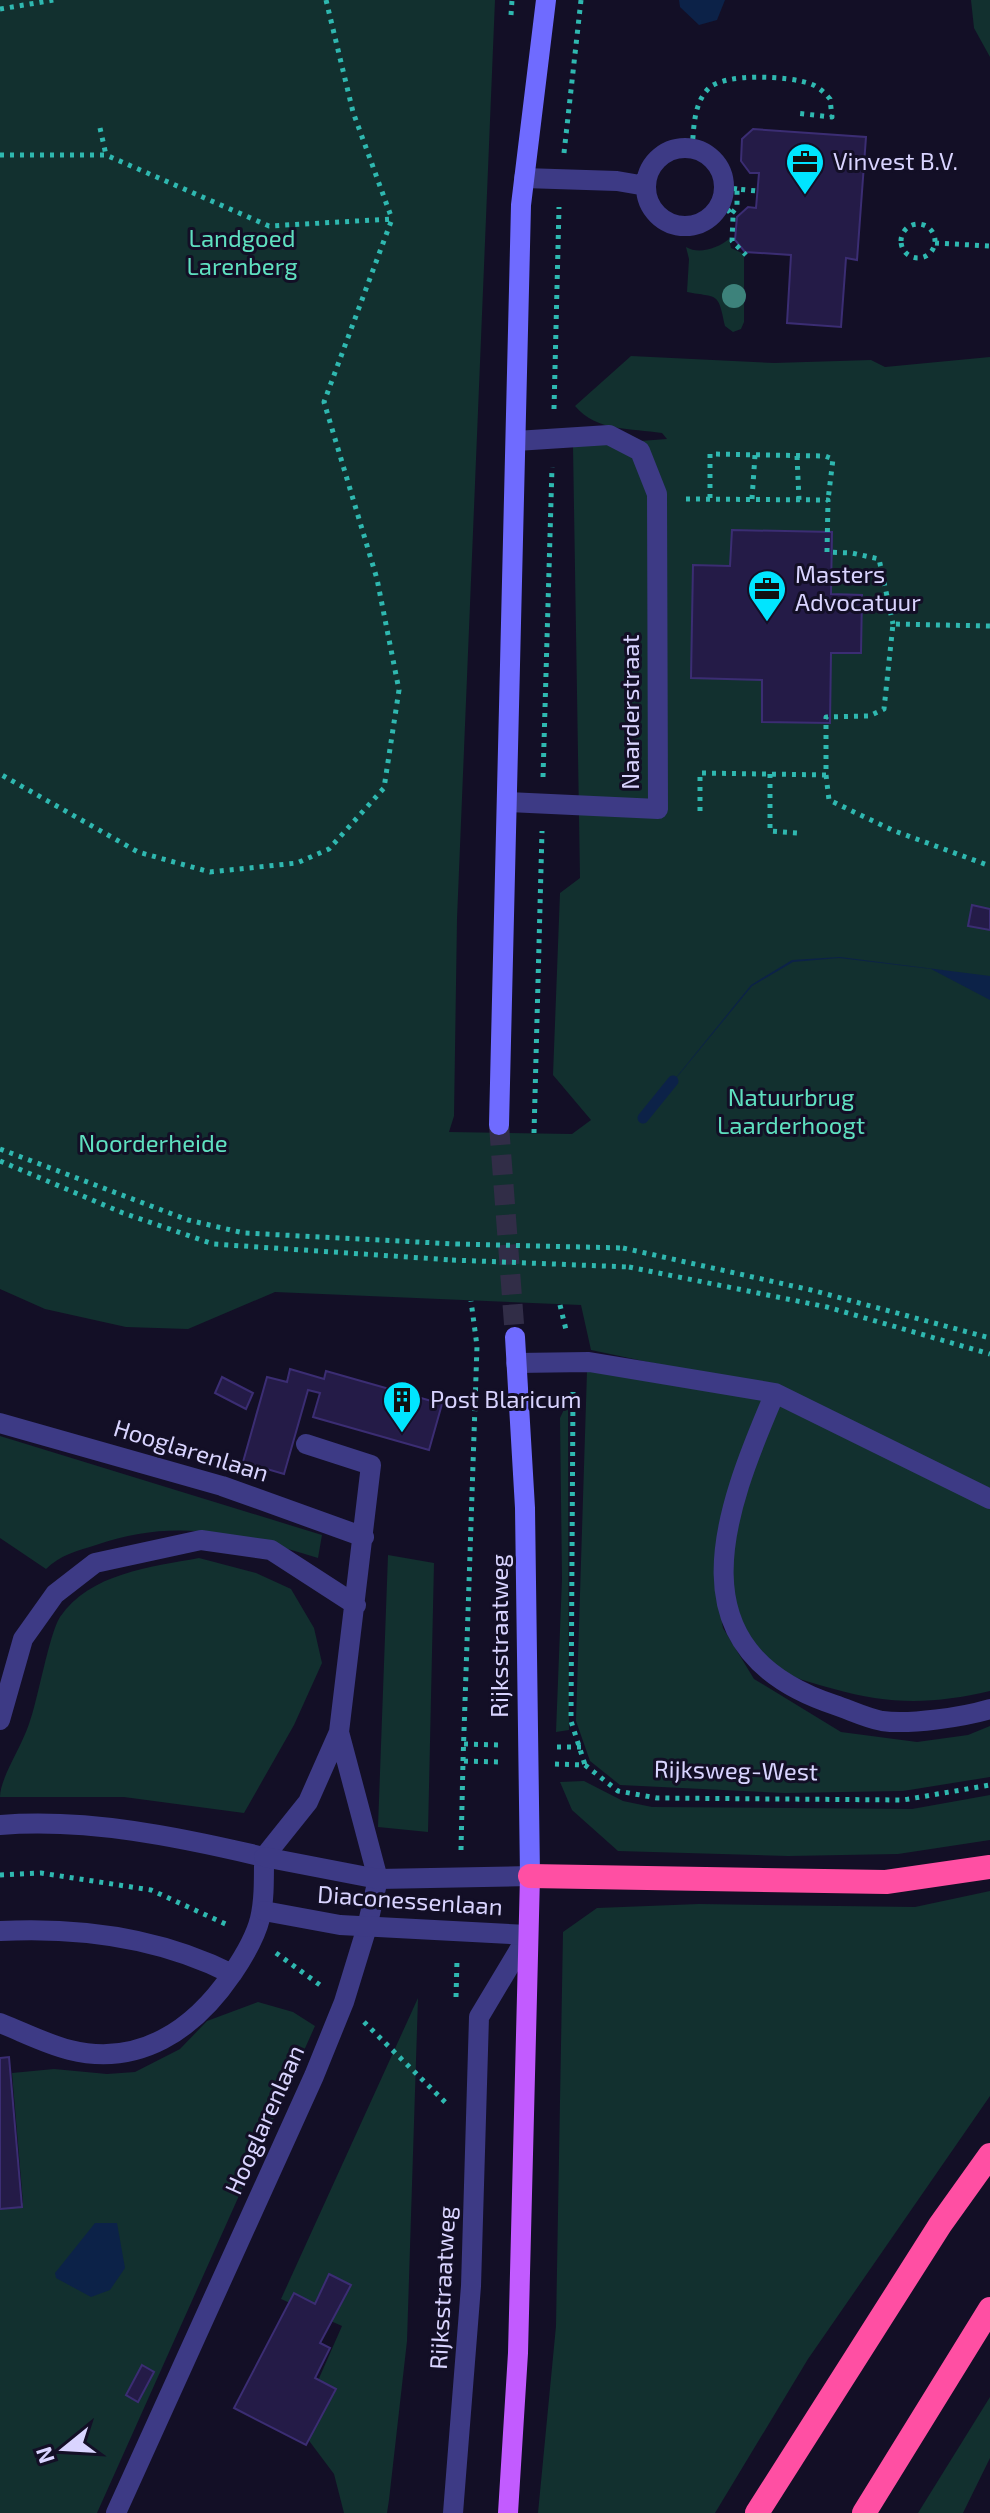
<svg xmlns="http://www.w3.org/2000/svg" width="990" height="2513" font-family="'Exo 2',sans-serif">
<rect width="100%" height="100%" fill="#130f26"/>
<path fill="#12302f" d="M0 0H495L457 919 454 1116 449 1132 572 1134 591 1120 553 1075 560 893 580 878 573 446 667 439 662 433C631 428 597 432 575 406L631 356 774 363 871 360 885 367 990 357V1492L776 1389 591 1350 581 1305 275 1292 188 1329 126 1327 45 1309 0 1289Z
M971 0H990V57L974 28Z
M729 239 731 248 744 254V322L741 329 733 332 725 326C718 291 718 298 687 292L689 259 686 247C699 255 718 248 729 239Z
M587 1371 768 1398 718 1600 723 1628 754 1679 841 1732 917 1742 968 1735 990 1726V1777L903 1791 785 1793 620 1785 590 1761 576 1721Z
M778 1400 990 1506V1691C935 1704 889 1705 834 1689 815 1684 788 1677 772 1665 692 1601 744 1476 778 1400Z
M568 1401 569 1730 556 1732 562 1579 560 1418Z
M0 1436 322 1535 318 1558C240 1534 175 1517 96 1545 77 1551 60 1555 46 1569L0 1538Z
M388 1555 434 1563 428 1832 378 1827Z
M199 1558 256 1573 291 1589 314 1628 322 1663 294 1725 244 1813 124 1797H0C0 1778 22 1746 29 1724 38 1700 49 1634 60 1617 90 1573 151 1567 199 1558Z
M584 1781 623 1801 652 1807 912 1809 990 1795V1840L898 1854 788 1856 618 1851 572 1810 560 1782Z
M990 1891V2096L808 2359 715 2513H538L556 2326 563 1932 597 1908 699 1904 915 1907Z
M418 1998 407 2341 389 2500 387 2513H344L334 2474 298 2426 342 2326 281 2299Z
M258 2002 293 2012 315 2026 97 2513H0V2206L23 2203 12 2073 54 2069 107 2074 135 2072 180 2049 207 2021Z
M990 2397V2458L963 2513H918Z"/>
<path fill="#0c2248" d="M679 0H725L717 20 699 25 680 7Z
M840 957 990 976V1000L931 969 839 958 793 962 752 986 640 1122 751 985 792 960Z
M95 2223H117L125 2268 110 2290 91 2297 56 2278 55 2273Z"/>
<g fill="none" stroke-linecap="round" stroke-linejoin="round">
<path stroke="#0c2248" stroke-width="11" d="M643 1118 673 1081"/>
</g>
<path fill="#241b47" stroke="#3b2d73" stroke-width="2" d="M753 129 866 137 857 260 846 258 841 327 787 323 791 255 745 252 735 240 737 217 748 207 756 208 759 173H750L741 161 742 139Z
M732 530 832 532 831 594 862 595 861 653H831L830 723 762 722V680L691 678 693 565 730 566Z
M972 905 990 909V930L968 926Z
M290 1369 324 1379 326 1371 442 1404 429 1450 313 1417 320 1393 308 1390 284 1474 243 1462 267 1377 287 1382Z
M222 1377 253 1393 246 1409 215 1393Z
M9 2057 22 2207 0 2209V2058Z
M329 2274 351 2285 320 2343 330 2348 315 2378 336 2389 306 2445 234 2408 294 2293 315 2304Z
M142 2365 154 2372 138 2402 126 2395Z"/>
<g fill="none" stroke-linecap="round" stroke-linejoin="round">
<path stroke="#312d47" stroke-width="20" stroke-dasharray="20 10" stroke-linecap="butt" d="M499 1125 515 1337"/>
<path stroke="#2fb8b0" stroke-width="5" stroke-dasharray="4 6" stroke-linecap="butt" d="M326 0 353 112 392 219
M0 9 54 0
M511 15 512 0
M100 128 106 155
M692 149C694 129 693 105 708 89 724 72 790 76 811 84 819 87 825 93 830 99L832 117 795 113
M564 153 581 0
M0 155H106L269 226 392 219 324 402 377 579 399 690 384 788 329 849 297 863 210 872 138 852 0 774
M724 187 737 189
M722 201 733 217 732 241 746 255
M732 213 737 207V189L757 191
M901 241a17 17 0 1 1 34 0a17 17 0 1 1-34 0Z
M935 243 990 246
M554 409 559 207
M797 456 799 500
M710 498V454L825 456 833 459 828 500
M686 499 828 500 827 552 852 553 879 559 893 624
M752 499 755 455
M770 774V831L798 833
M826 775 829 800 892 830 990 866
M543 777 552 467
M700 811V773L826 775V717L869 716 884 709 893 624 990 626
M534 1133 542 831
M0 1149 188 1220 244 1233 456 1244
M0 1161 123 1213 213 1244 452 1260
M623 1248 811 1290 990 1338
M629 1267 827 1307 990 1354
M560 1305 567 1334
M573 1392 571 1721 585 1765
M464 1744 499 1745
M557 1747H582
M463 1761 477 1346 471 1301
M555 1764 585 1765 618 1791 657 1798 903 1800 990 1785
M461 1850 463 1761 501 1762
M0 1875 41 1873 151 1890 230 1926
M276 1953 320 1985
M456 1997 457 1960
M364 2022 448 2105"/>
<path stroke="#3d3a85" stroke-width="20" d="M646 187a39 39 0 1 1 78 0a39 39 0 1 1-78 0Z
M524 178 617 181 646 186
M507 802 658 809 657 494 640 451 609 435 516 441
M516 1363 589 1362 775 1393 990 1499
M775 1393C723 1514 670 1651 835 1705 850 1710 866 1718 882 1721 910 1725 963 1717 990 1709
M0 1423 222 1486 364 1537
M0 1720 23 1639 55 1594 95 1563 201 1540 271 1550 356 1605
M0 1825C88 1818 179 1837 264 1857
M264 1857 308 1802 339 1732 371 1465 306 1444
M0 1931C81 1927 159 1937 232 1974 264 1927 264 1912 264 1857
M0 2023C23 2032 46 2044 70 2050 139 2067 194 2030 232 1974
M116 2513 314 2076 344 2002 367 1927 378 1879 339 1732
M453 2513 471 2286 479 2017 528 1935"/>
<path stroke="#3d3a85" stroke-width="20" d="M264 1857 378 1879 530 1876
M264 1911 340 1925 528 1935"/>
<path stroke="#6f6bff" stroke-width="20" d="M499 1125 521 205 546 0
M515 1337 525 1508 530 1876"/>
<path stroke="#c25bff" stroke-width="20" d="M508 2513 518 2353 530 1876"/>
<path stroke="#ff4fa3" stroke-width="24" d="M530 1876 886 1882 990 1867
M757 2513 940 2225 990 2155
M864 2513 990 2309"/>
<path stroke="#2fb8b0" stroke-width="5" stroke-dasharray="4 6" stroke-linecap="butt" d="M456 1244 623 1248
M452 1260 629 1267"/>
</g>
<circle fill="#3d827b" cx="734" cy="296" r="12"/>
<defs>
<symbol id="office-pin" viewBox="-11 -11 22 30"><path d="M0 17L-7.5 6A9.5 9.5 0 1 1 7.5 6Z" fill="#00e5ff" stroke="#130f26"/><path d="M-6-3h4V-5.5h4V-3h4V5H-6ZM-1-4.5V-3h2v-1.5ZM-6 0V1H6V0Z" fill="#111"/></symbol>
<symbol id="building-pin" viewBox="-11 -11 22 30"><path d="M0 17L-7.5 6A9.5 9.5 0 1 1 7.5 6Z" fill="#00e5ff" stroke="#130f26"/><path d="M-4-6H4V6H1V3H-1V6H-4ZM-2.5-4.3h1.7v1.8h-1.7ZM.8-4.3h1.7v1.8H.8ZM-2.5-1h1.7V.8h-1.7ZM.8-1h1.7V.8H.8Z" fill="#111"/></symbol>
</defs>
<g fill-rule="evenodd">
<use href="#office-pin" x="783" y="140" width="44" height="60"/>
<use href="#office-pin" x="745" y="567" width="44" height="60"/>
<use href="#building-pin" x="380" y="1378" width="44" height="60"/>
</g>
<g text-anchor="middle" stroke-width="6" stroke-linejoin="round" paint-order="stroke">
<g font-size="24" fill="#d9d4ff" stroke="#130f26" text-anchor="start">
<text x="833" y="170">Vinvest B.V.</text>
<text x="795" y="583">Masters<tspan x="795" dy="28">Advocatuur</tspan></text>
<text x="430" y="1408">Post Blaricum</text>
</g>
<g font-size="24" fill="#5fe0c0" stroke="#130f26">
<text x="242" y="247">Landgoed<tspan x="242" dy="28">Larenberg</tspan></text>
<text x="791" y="1106">Natuurbrug<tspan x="791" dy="28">Laarderhoogt</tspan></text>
<text x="153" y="1152">Noorderheide</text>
</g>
<g font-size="24" fill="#d9d4ff" stroke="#130f26">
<text transform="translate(631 712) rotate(-90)" y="8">Naarderstraat</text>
<text transform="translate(191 1451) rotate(17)" y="8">Hooglarenlaan</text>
<text transform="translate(500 1636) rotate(-90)" y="8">Rijksstraatweg</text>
<text transform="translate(736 1771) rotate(1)" y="8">Rijksweg-West</text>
<text transform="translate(410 1901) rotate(4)" y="8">Diaconessenlaan</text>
<text transform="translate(265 2120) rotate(-66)" y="8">Hooglarenlaan</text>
<text transform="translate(443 2288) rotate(-87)" y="8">Rijksstraatweg</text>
</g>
</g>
<g transform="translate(64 2449) rotate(252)" stroke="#130f26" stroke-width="6" paint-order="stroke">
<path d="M0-6L14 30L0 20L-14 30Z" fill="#d9d4ff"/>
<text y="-12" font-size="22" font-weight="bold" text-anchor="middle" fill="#d9d4ff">N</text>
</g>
</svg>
